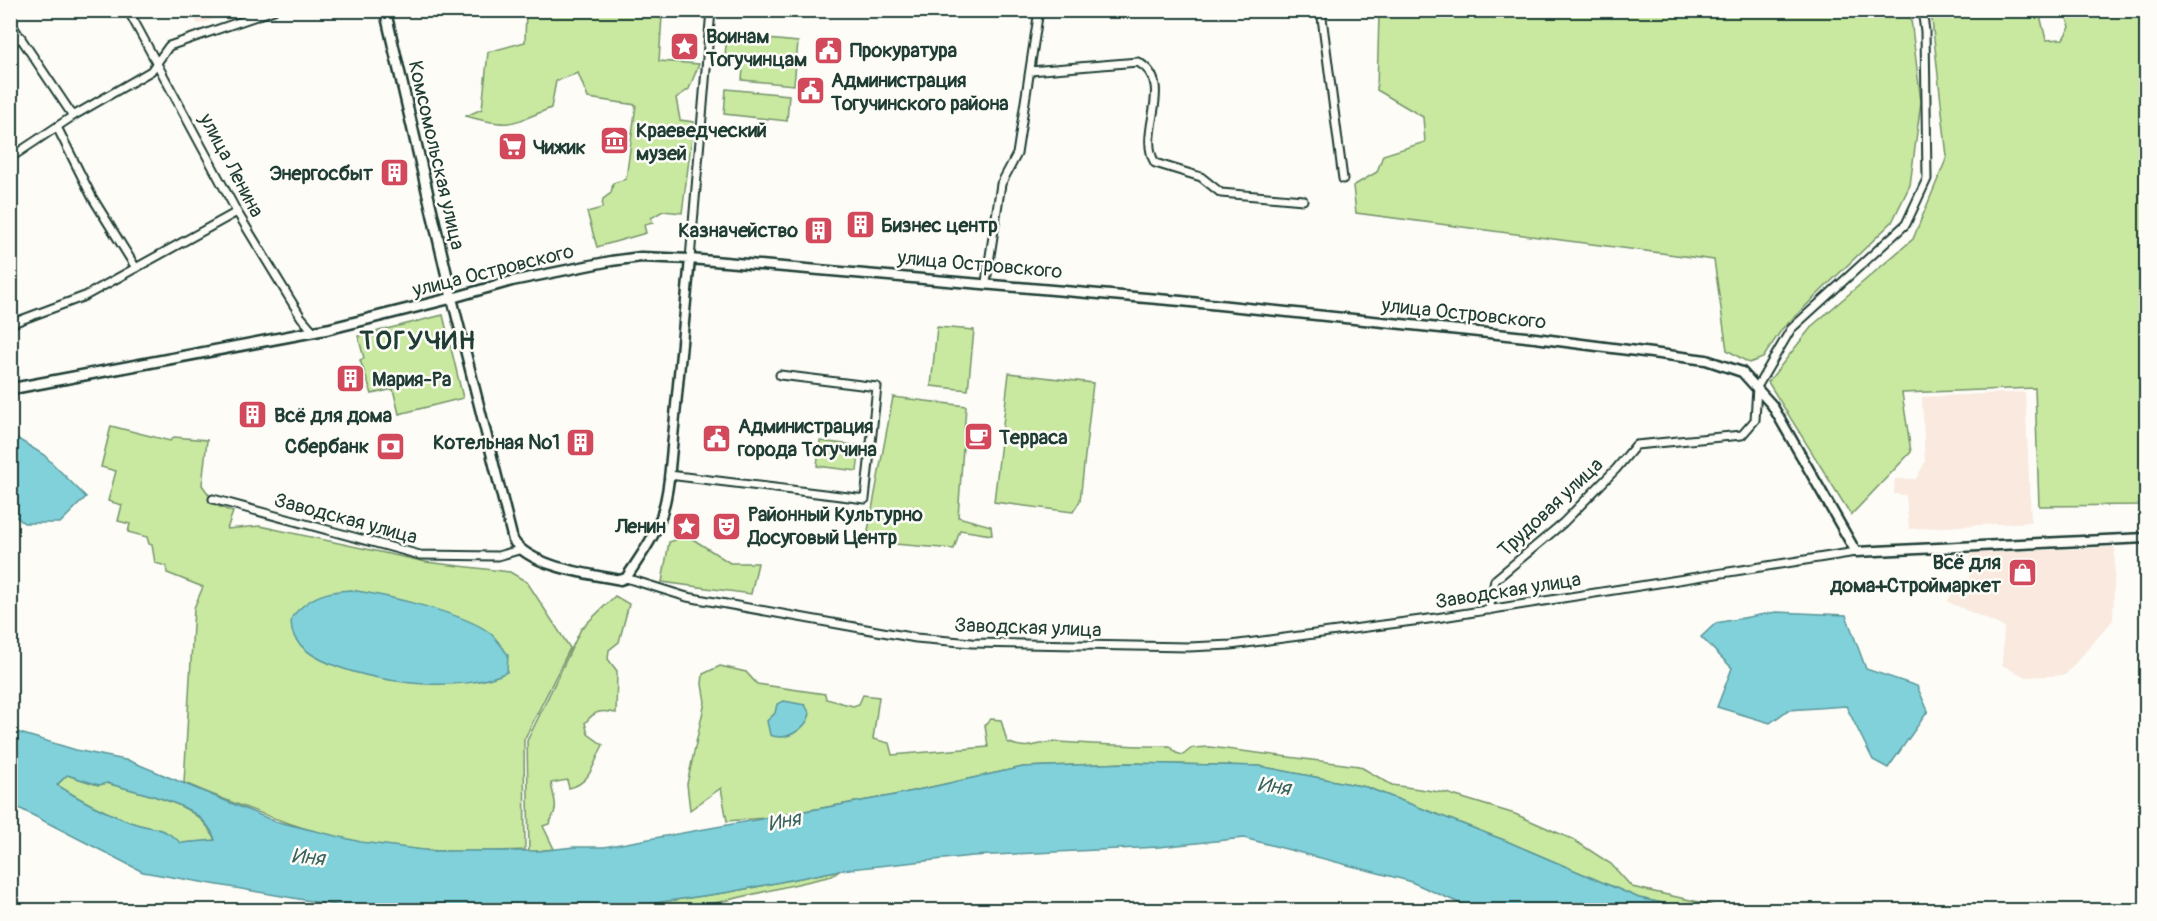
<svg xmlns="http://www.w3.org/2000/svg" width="2157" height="921" font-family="Pangolin,sans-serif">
<rect width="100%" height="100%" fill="#fdfcf7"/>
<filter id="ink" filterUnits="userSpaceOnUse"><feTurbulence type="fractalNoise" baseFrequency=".0167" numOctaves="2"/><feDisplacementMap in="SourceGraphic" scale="12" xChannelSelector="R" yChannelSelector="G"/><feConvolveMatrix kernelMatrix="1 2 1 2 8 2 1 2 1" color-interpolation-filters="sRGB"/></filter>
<g filter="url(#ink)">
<path fill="#f9e9de" d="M191 11H242L198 24Z
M2025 392 2031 522 1909 529 1906 495 1894 494 1895 479H1916L1925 462 1922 397Z
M2115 547 2113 620 2065 675 2026 677 2002 665 2004 627 1948 602 1957 580 1970 582 1971 553Z"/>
<path fill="#c9e9a1" stroke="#74936a" stroke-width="1.5" d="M526 11H693V18L662 16 659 61 699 64 689 89 676 98 680 120 694 122 682 213 663 211 651 218 653 223 644 225 646 233 597 247 587 212 602 208 603 199 611 193 613 183 626 179 636 105 588 98 578 73 556 81 551 108C509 125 510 128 466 116L482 109 488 52 525 42Z
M1413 11H1910L1921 102 1910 185 1892 222 1782 329 1763 358 1749 363 1727 350 1714 260 1356 213 1353 186 1377 172 1383 155 1425 142 1423 117 1377 90 1379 15Z
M1931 11H2039L2046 40 2063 39 2070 27 2064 11H2146V505L2039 506 2035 388 1902 393 1911 452 1851 515 1768 382 1813 325 1913 239 1947 157Z
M727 35 798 42 794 85 742 80 744 57 725 55Z
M726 89 789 95 787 121 724 114Z
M443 315 463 398 399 414 393 389 372 394 360 360 364 358 358 336Z
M937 327 974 330 968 390 931 386Z
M1009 373 1093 383 1080 501 1073 512 994 502Z
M893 397 966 406 958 517 991 526 992 535 960 530 954 549 882 543 868 531Z
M111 426 170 441 174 437 207 440 202 485 217 506 233 512 227 529 260 526 426 562 510 572 527 582 570 648 524 740 525 850C471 852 415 853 361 843 300 831 242 806 184 783L194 608 203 587 167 573 166 566 155 563 152 545 149 544 147 537 128 532 130 524 118 521 122 505 108 501 116 471 101 467Z
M820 441 860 446 857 471 817 466Z
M688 536 730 563H758L751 594 662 582 669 542Z
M615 596 629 604 619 642 609 650 608 659 617 671 616 713C602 710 595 710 585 723L588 734 603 745C593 764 591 783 569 788L567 780 551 783C554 802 560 805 549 824L543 826 554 849 529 852 527 741 581 629Z
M720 666 746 672 757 684 825 694 826 699 853 706 859 704 863 695 879 697 873 739 889 743 892 755 988 747 985 725 991 719 1001 720 1007 742C1031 752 1033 742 1057 742 1095 744 1132 747 1170 746L1176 753 1183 755 1192 748 1210 747 1359 766 1392 785 1446 793 1515 814 1574 840 1611 864 1632 887 1708 904 1722 910H1695L1639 898 1504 840 1366 787 1259 766 1128 763 1023 767 890 796 764 818 727 821 721 788 690 810 687 784 705 702 702 684 703 674Z
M67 775 98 785 107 783C141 794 202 801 215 841L180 843C159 824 153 831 129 822 104 812 80 800 57 785Z
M841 870 832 876 685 910H606L730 892Z"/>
<path fill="#81d1db" stroke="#5a9698" stroke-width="1.5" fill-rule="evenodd" d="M10 434 44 455 86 497 60 523H24L11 513Z
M351 590C384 595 465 613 490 633 497 639 503 648 508 655L507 672C482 684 453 685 426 684 393 683 281 666 292 617 308 597 326 591 351 590Z
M1776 612 1846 615 1866 669 1917 686 1928 711 1888 768 1873 760 1846 706 1788 710 1770 723 1717 707 1732 668 1701 637 1716 623Z
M784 701 805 705 810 714C806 729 786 742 770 735L767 721 775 713 777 704Z
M10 730 76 750 130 761 274 821 361 842 432 851H538L574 847H604L890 796 1023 767 1128 763 1259 766 1366 787 1504 840 1639 898 1695 910H1475L1409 881 1244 838 1159 847 972 856 841 870 730 892 606 910H362L143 872 11 804ZM67 775 99 785 107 783C141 794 203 801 215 840L181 843C158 823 154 831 130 822 104 812 80 800 57 785Z"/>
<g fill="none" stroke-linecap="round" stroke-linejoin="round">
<defs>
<path id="minor" d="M128 10 237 212 301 317 313 331
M1321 10 1343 179
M10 22 73 116
M10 44 21 37
M1030 71 1138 62C1177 84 1136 131 1155 163L1201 177 1221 193 1303 200
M58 129 92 197 136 268
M10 158 73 116 151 71 169 46 274 10
M690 259 711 10
M986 282 1001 184 1017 154 1039 10
M10 324 85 296 237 212
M669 475 865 499 877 387 780 375
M213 499 420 555 498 556 519 550
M626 578 687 597 916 638 972 643 1189 647 1231 645 1436 618 1856 552
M1489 610 1495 580 1563 523 1616 469 1636 445 1742 435 1755 420 1757 387 1791 329 1906 224 1927 179 1925 31 1922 10"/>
<path id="tertiary" d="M690 259 669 479C663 527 652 539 626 578L620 580C590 574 530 567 513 540L452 298 512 281 611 261 641 257 690 259 1181 301 1535 338 1706 360 1742 372 1772 405 1856 552 2146 538"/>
<path id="secondary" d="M10 389 328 329 452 298 385 10"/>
</defs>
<use href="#minor" stroke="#1f3d34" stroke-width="11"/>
<use href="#tertiary" stroke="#1f3d34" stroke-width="13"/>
<use href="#secondary" stroke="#1f3d34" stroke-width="14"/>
<use href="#minor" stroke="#fdfcf7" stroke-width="7"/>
<use href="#tertiary" stroke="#fdfcf7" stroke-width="8"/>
<use href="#secondary" stroke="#fdfcf7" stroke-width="9"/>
</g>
</g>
<defs>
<symbol id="sight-square" viewBox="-11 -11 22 22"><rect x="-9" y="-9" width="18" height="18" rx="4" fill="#d1495b" stroke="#fdfcf7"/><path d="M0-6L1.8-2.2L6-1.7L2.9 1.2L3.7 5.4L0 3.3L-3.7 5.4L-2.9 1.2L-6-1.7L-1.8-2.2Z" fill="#fff"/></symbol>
<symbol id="civic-square" viewBox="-11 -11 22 22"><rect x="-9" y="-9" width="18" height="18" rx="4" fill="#d1495b" stroke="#fdfcf7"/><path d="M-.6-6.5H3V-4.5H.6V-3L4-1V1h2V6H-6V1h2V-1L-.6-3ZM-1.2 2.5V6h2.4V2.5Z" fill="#fff"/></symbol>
<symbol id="museum-square" viewBox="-11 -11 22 22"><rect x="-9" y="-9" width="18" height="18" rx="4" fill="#d1495b" stroke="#fdfcf7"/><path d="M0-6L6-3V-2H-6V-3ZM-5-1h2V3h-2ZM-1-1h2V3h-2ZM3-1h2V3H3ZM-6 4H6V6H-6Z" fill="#fff"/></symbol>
<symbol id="supermarket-square" viewBox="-11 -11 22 22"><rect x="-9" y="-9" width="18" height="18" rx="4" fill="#d1495b" stroke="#fdfcf7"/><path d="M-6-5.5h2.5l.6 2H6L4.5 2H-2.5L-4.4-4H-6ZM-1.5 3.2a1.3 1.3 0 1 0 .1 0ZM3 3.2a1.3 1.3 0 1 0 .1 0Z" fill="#fff"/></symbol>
<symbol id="building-square" viewBox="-11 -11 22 22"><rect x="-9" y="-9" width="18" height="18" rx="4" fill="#d1495b" stroke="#fdfcf7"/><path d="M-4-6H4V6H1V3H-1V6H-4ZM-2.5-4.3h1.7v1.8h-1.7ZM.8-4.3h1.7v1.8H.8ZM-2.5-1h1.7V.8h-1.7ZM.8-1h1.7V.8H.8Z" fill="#fff"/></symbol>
<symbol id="cafe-square" viewBox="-11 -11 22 22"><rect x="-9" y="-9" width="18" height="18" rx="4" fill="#d1495b" stroke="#fdfcf7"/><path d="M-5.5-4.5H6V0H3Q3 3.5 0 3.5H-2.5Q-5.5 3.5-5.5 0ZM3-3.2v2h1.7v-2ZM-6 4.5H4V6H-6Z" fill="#fff"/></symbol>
<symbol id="bank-square" viewBox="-11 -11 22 22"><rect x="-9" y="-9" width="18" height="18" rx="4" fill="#d1495b" stroke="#fdfcf7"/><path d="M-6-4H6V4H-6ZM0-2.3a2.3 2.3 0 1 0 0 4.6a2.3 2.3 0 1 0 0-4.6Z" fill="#fff"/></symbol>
<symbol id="theatre-square" viewBox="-11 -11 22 22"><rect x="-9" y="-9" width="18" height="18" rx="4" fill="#d1495b" stroke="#fdfcf7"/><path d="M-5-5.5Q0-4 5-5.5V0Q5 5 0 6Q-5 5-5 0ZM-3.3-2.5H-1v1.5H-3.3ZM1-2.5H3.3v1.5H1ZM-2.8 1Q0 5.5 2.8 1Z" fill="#fff"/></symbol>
<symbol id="shop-square" viewBox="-11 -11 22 22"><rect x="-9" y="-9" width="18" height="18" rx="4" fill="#d1495b" stroke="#fdfcf7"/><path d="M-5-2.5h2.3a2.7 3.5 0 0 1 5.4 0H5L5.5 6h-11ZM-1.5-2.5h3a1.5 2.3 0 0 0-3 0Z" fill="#fff"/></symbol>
</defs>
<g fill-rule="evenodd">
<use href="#sight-square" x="668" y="30" width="33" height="33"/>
<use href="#civic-square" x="812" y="34" width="33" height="33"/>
<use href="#civic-square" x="794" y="74" width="33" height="33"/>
<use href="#museum-square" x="598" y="124" width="33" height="33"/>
<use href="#supermarket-square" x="496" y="130" width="33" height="33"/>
<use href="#building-square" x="378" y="156" width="33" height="33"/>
<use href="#building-square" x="844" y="208" width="33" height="33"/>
<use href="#building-square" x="802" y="214" width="33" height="33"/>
<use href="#building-square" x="334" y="362" width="33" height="33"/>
<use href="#building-square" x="236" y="398" width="33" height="33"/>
<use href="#cafe-square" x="962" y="420" width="33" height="33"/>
<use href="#civic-square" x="700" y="422" width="33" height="33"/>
<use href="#building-square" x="564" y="426" width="33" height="33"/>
<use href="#bank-square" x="374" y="430" width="33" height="33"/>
<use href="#sight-square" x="670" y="510" width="33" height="33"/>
<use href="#theatre-square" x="710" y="510" width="33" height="33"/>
<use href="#shop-square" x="2006" y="556" width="33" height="33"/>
</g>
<g text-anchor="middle" stroke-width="5" stroke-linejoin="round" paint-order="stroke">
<g font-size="20" font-weight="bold" fill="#1f3d34" stroke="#fdfcf7" text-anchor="start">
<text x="706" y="43">Воинам<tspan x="706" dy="23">Тогучинцам</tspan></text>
<text x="850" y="57">Прокуратура</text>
<text x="831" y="87">Администрация<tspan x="831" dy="23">Тогучинского района</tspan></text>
<text x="636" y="137">Краеведческий<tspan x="636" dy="23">музей</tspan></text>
<text x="533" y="154">Чижик</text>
<text x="373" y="180" text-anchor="end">Энергосбыт</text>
<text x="881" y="232">Бизнес центр</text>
<text x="798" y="237" text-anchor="end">Казначейство</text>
<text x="372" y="386">Мария-Ра</text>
<text x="274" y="422">Всё для дома</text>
<text x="738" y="433">Администрация<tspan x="738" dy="23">города Тогучина</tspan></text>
<text x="999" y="444">Терраса</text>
<text x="560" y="449" text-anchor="end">Котельная №1</text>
<text x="369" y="453" text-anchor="end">Сбербанк</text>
<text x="748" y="521">Районный Культурно<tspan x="748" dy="23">Досуговый Центр</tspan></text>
<text x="666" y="533" text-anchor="end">Ленин</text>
<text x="2001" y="569" text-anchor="end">Всё для<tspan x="2001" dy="23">дома+Строймаркет</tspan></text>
</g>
<g font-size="20" fill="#1f3d34" stroke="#fdfcf7">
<text transform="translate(437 155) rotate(77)" y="7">Комсомольская улица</text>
<text transform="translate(232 165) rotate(62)" y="7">улица Ленина</text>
<text transform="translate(980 264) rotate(5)" y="7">улица Островского</text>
<text transform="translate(493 270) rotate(-14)" y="7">улица Островского</text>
<text transform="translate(1464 313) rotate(6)" y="7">улица Островского</text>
<text transform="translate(1550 507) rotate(-43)" y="7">Трудовая улица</text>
<text transform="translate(346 518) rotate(15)" y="7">Заводская улица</text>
<text transform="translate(1508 590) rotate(-9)" y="7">Заводская улица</text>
<text transform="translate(1028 627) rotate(2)" y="7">Заводская улица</text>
</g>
<g font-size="21" font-style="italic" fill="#38625e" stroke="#fdfcf7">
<text transform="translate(1274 786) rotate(8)" y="7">Иня</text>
<text transform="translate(784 821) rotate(-11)" y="7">Иня</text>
<text transform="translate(308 857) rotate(5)" y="7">Иня</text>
</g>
<g font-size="26" font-weight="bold" letter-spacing="1.5" fill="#1f3d34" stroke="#fdfcf7">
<text x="418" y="349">ТОГУЧИН</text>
</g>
</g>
<rect width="2157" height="921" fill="none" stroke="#fdfcf7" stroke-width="36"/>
<rect x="18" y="18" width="2121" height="885" fill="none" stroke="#1f3d34" stroke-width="2" filter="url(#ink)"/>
</svg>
